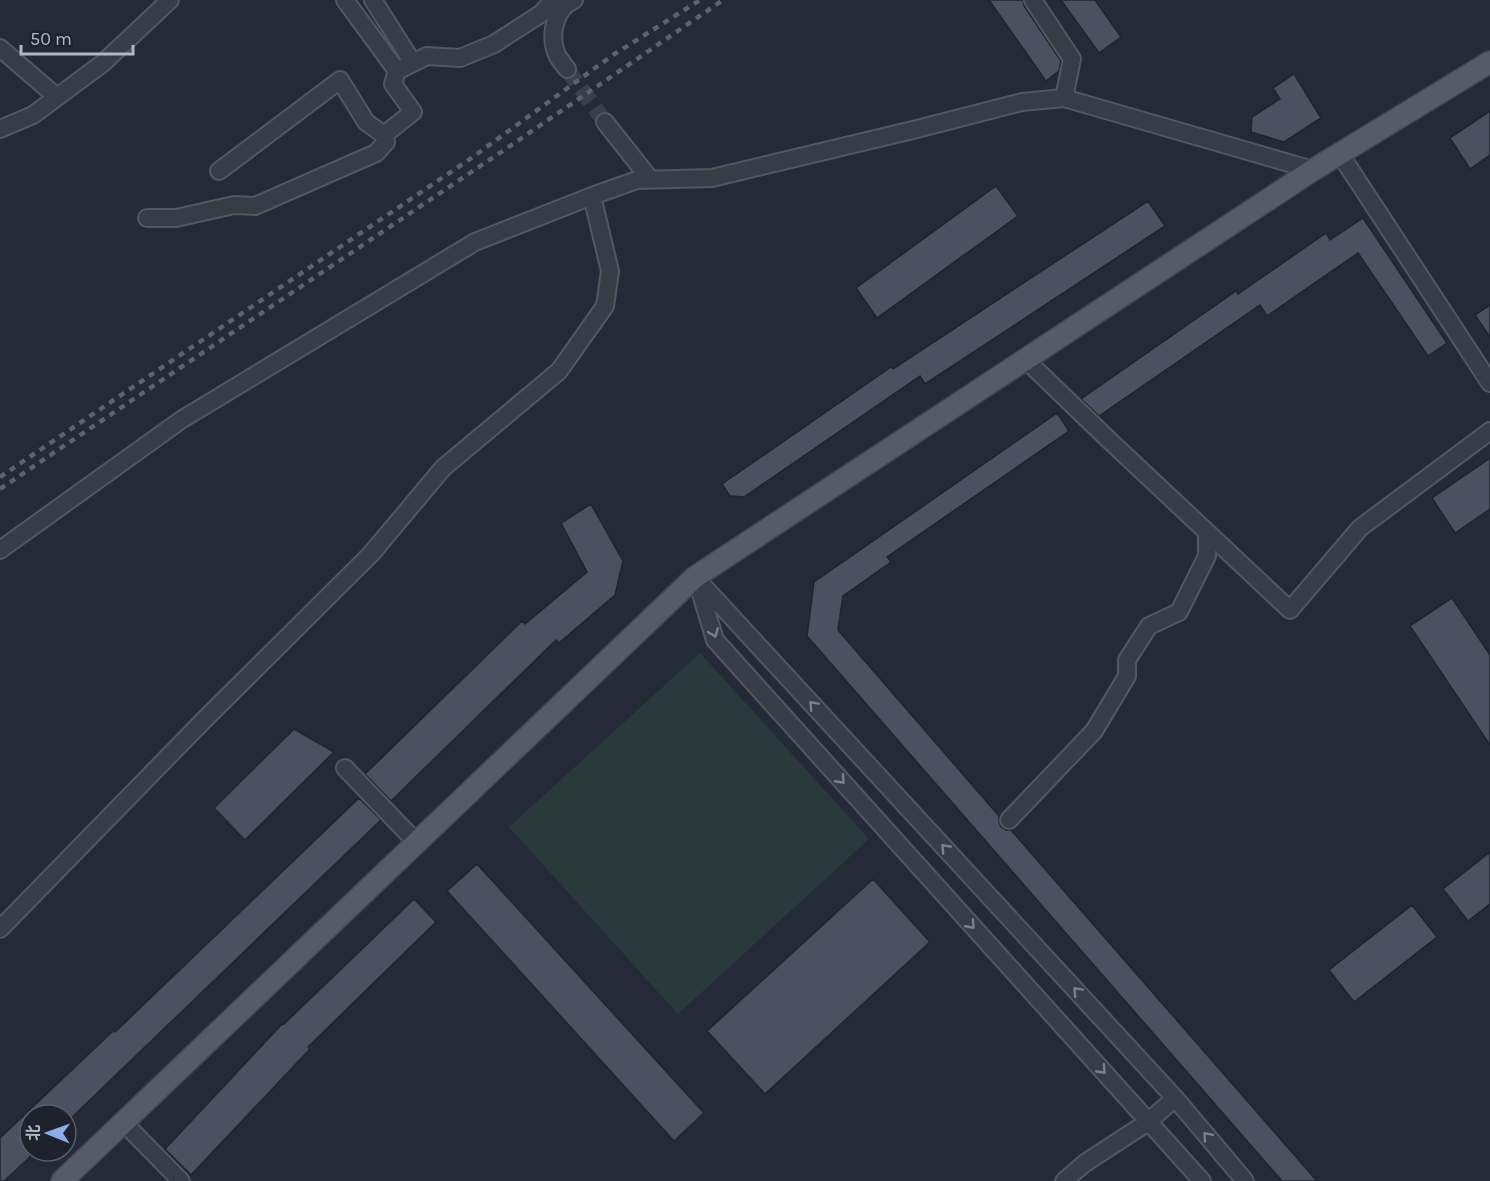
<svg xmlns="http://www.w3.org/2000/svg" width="1490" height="1181" font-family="Karla,'Noto Sans SC',sans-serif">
<rect width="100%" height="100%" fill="#242a37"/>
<path fill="#2a3a3c" d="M700 653 869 839 678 1014 509 827Z"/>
<path fill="#4b5160" stroke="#1f242e" stroke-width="1.5" d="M989 0H1023L1024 6 1061 61 1059 71 1046 81Z
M1061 0H1095L1121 37 1099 53Z
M1294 74 1321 118 1284 142 1251 132 1252 117 1280 99 1273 88Z
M1490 111V155L1470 169 1450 138Z
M996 186 1018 216 877 318 856 288Z
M1148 201 1165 226 925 384 920 376 744 497 730 496 722 484 891 367 893 369Z
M1363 218 1447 343 1428 356 1358 253 1267 316 1260 305 1099 416 1081 399 1236 291 1238 294 1326 233 1330 240Z
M1490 305V337L1475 315Z
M1057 413 1069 431 887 557 891 562 843 596 838 630 999 816V822L1001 827 1006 830H1011L1317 1181H1282L807 636 814 582Z
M1490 458V509L1455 533 1432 498Z
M591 504 623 561 615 595 559 643 556 640 391 801 365 774 522 621 525 624 587 572 561 523Z
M1452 598 1490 655V745L1410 626Z
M294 729 334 752 245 840 214 808Z
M359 798 381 820 66 1123V1115H30V1157L4 1181H0V1138L114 1030 115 1032Z
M1490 852V904L1468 921 1443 889Z
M477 864 704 1113 674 1141 447 891Z
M873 879 930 942 765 1094 707 1031Z
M414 899 436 922 308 1047 310 1049 191 1175 165 1149 283 1023 284 1024Z
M1412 905 1437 937 1354 1002 1329 970Z"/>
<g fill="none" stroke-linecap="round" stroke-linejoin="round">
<path stroke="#393f4c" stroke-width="16" stroke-dasharray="16 8" stroke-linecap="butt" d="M567 69 605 122"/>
<defs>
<path id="minor" d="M345 0 397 71
M373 0 413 63
M1033 0 1072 59 1064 98
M0 48 57 97
M567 69C564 65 561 61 558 57 550 41 552 18 566 5 568 3 571 2 574 0
M605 122 650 179
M0 129 33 115 103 63 170 0
M1340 154 1490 383
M219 171 340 80 366 122 384 135 413 112 393 84 397 71 427 56 460 58 494 44 542 13 553 0
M147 218H176L234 205 255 206 376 153 386 142 384 135
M1026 360 1109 440 1290 610 1360 528 1490 431
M0 550 181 420 475 242 592 196 637 180 712 178 913 130 1022 102 1064 98 1313 170
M695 577 1175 1098 1245 1181
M698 584 715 640 1202 1181
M345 768 417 843
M1009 820 1094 731 1127 676V660L1149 626 1179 612 1207 556V532
M0 929 204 720 371 554 443 468 559 371 605 306 610 271 592 196
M124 1123 181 1181
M1064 1181 1085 1163 1148 1122 1175 1098"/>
<path id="major" d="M62 1181 695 577 1313 170 1490 62"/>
</defs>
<use href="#minor" stroke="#525762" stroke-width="20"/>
<use href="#major" stroke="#414650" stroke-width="24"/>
<use href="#minor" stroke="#373d47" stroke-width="16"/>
<use href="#major" stroke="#565b67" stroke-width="21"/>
<path stroke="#5c6270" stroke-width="4.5" stroke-dasharray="6 6" stroke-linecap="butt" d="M0 477 470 159 613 55 700 0
M0 489 513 144 723 0"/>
</g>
<defs><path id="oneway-chevron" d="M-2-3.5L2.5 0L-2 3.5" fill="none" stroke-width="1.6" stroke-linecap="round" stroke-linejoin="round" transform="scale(1.5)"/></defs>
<g stroke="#7b808b">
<use href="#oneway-chevron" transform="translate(714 633) rotate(69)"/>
<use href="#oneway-chevron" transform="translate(813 705) rotate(-133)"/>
<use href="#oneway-chevron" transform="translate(841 780) rotate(48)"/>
<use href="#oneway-chevron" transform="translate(945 848) rotate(-133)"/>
<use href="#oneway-chevron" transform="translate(971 925) rotate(48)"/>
<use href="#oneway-chevron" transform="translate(1077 991) rotate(-133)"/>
<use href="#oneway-chevron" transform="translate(1102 1070) rotate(48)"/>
<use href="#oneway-chevron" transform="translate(1207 1136) rotate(-130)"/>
</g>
<g transform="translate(48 1133) rotate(271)"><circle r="28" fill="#1d222c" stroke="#595e68" stroke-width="1.5"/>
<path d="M0-4.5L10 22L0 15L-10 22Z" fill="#91acea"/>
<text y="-9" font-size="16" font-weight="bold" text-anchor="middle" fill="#b2b7c3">北</text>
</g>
<path d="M21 45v9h112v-9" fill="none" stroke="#b2b7c3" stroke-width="3"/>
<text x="30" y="45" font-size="18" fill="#b2b7c3" stroke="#1d222c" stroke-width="4.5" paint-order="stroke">50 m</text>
</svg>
